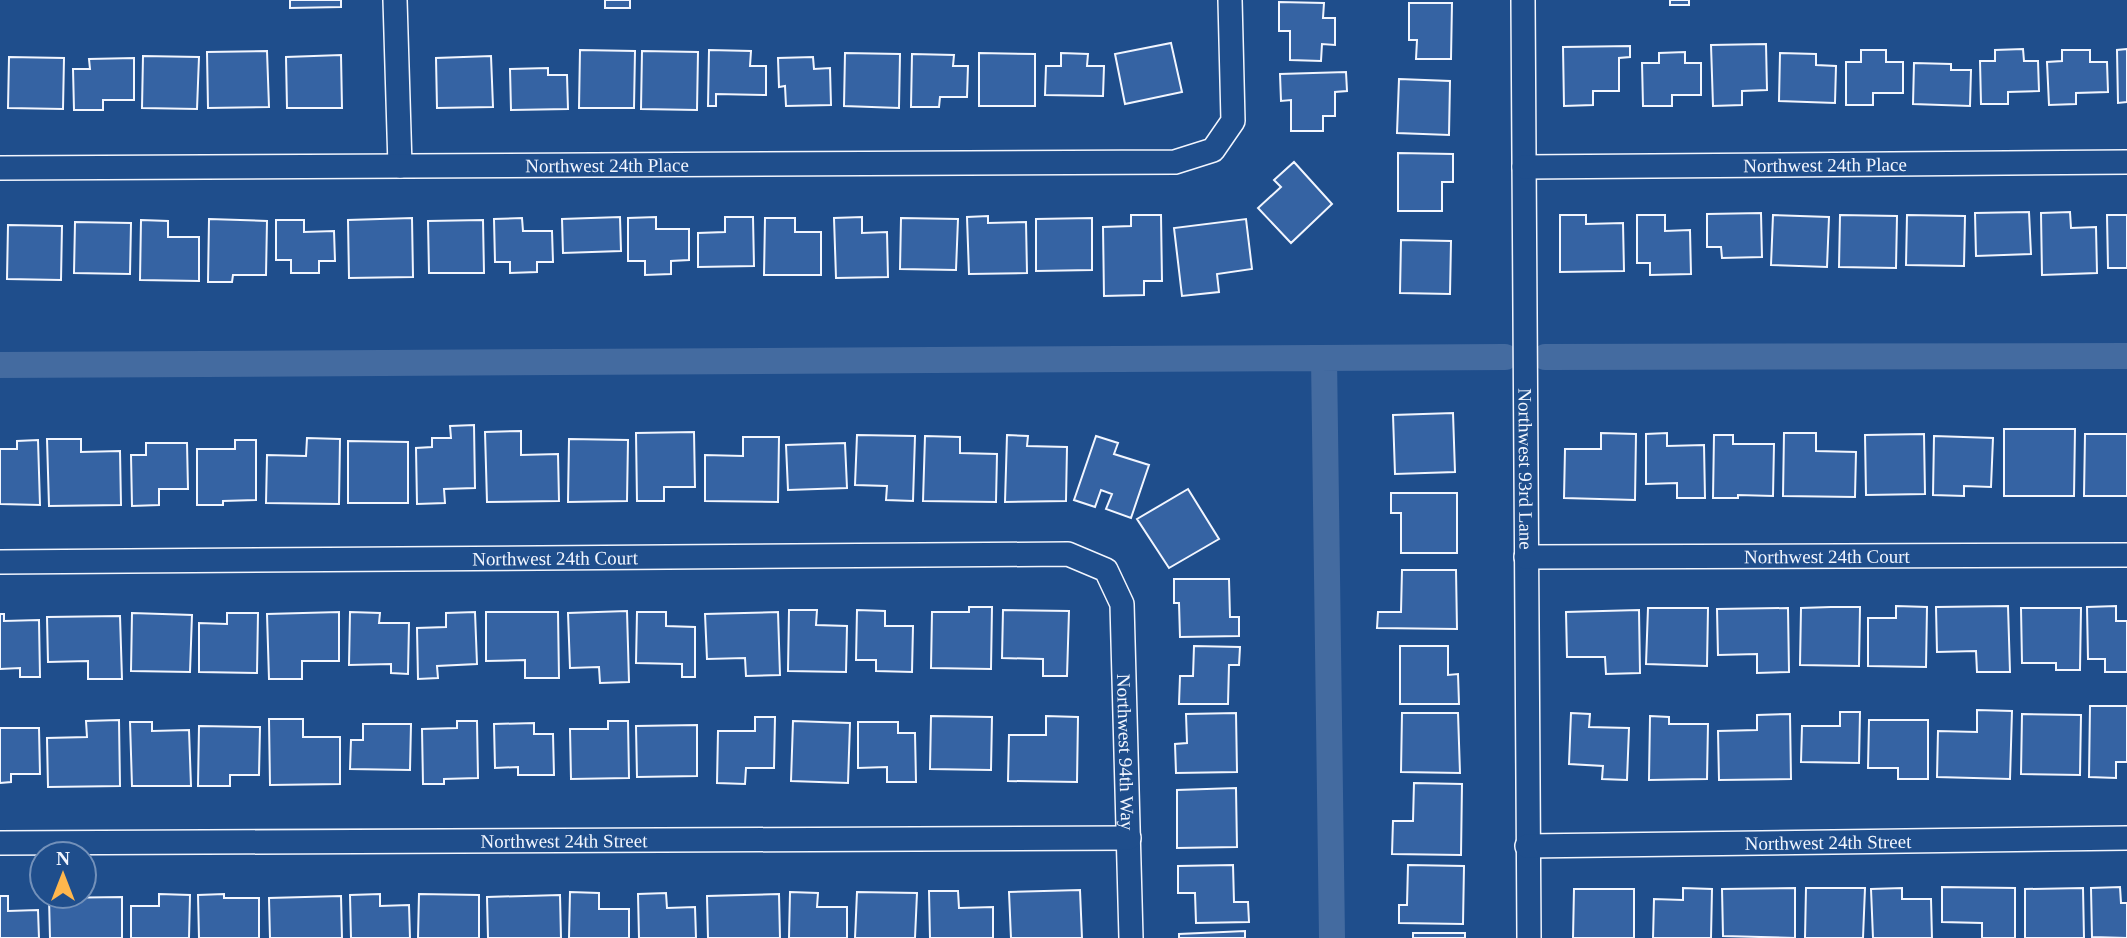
<svg xmlns="http://www.w3.org/2000/svg" width="2127" height="938" font-family="'Times New Roman',serif">
<rect width="100%" height="100%" fill="#1f4e8c"/>
<g fill="none" stroke-linecap="round" stroke-linejoin="round">
<path stroke="#446ba0" stroke-width="26" d="M1545 357 2127 356
M1324 358 1332 938
M0 365 1505 357"/>
</g>
<path fill="#3563a3" stroke="#f2f6ff" stroke-width="2" d="M290 0H341V7L290 8Z
M605 0H630V8H605Z
M1670 0H1689V5H1670Z
M1279 2 1324 3 1323 18H1335V45L1322 44 1321 61 1290 60V31H1279Z
M1409 3H1452L1451 59H1416L1417 40H1409Z
M1171 43 1182 92 1125 104 1115 54Z
M1766 44 1767 90 1742 91V105L1713 106 1711 45Z
M1630 46V57L1619 58V91H1593V105L1564 106 1563 47Z
M2023 49 2024 61H2038L2039 91 2008 92V104H1981L1980 61H1995V50Z
M2127 49V102L2118 103 2117 50Z
M580 50 635 51 634 108H579Z
M709 50 751 51 750 66H766V95L716 94V106H708Z
M1861 50H1886V62H1903V93H1873V105H1846V62H1861Z
M2062 50H2090V62H2107L2108 92 2076 93V104L2049 105 2047 62 2062 61Z
M267 51 269 107 208 108 207 52Z
M642 51 698 52 697 110 641 109Z
M1685 52V63H1701V95H1672V106H1643L1642 63H1659V53Z
M845 53 900 54 899 108 844 106Z
M979 53 1035 54V106H979Z
M1061 53 1088 54 1087 66H1104L1103 96 1045 95 1046 66H1061Z
M1780 53 1816 54V65L1836 66 1835 103 1779 101Z
M912 54 954 55 953 66H968L967 97H940L939 107H911Z
M341 55 342 108H287L286 57Z
M143 56 199 57 197 109 142 108Z
M491 56 493 107 437 108 436 58Z
M9 57 64 58 63 109 8 108Z
M813 57 814 69 830 68 831 105 786 106 785 86 779 87 778 58Z
M134 58V100H103V110H74L73 69H90L89 59Z
M1914 63 1951 64V70H1971L1970 106 1913 104Z
M548 68V75H567L568 109 511 110 510 69Z
M1346 72 1347 91 1335 92V116H1323V131H1291V100L1281 101 1280 74Z
M1399 79 1450 81 1449 135 1397 133Z
M1398 153 1453 154V182H1442V211H1398Z
M1294 162 1332 204 1291 243 1258 208 1281 187 1274 180Z
M2029 212 2031 254 1976 256 1975 213Z
M2070 212 2071 228 2096 227 2097 273 2042 275 2041 213Z
M1761 213 1762 257 1722 258 1721 247H1707V214Z
M1131 215H1161L1162 281H1144V295L1104 296 1103 227 1131 226Z
M1560 215H1586V224L1623 223 1624 271 1560 272Z
M1637 215H1665V231L1690 230 1691 274 1650 275V263H1637Z
M1773 215 1829 217 1827 267 1771 265Z
M1840 215 1897 216 1896 268 1839 267Z
M1907 215 1965 216 1964 266 1906 265Z
M2107 215H2127V268H2108Z
M988 216V223L1026 222 1027 273 969 274 967 217Z
M620 217 621 251 563 253 562 219Z
M656 217V229H689V260L671 261V274L645 275V261H628V218Z
M725 217H753L754 266 698 267V233L725 232Z
M862 217V233L887 232 888 277 836 278 834 218Z
M412 218 413 277 349 278 348 220Z
M522 218 523 231H552L553 262H537V272L510 273V262H495L494 219Z
M765 218H795V232H821V275H764Z
M901 218 958 219 956 270 900 269Z
M1092 218V270L1036 271V219Z
M209 219 267 221 266 275H233L232 282H208Z
M1246 219 1252 269 1217 274 1219 292 1182 296 1174 228Z
M141 220 168 221V237H199V281L140 280Z
M276 220H304V232L334 231 335 261H319V273H291V260H276Z
M483 220 484 273H429L428 221Z
M75 222 131 223 130 274 74 273Z
M8 225 62 226 61 280 7 279Z
M1401 240 1451 241 1450 294 1400 293Z
M1453 413 1455 472 1395 474 1393 415Z
M474 425 475 488 444 489 445 503 417 504 416 448 432 447V438H451L450 426Z
M2004 429H2075L2074 496H2004Z
M521 431V455L558 454 559 501 487 502 485 432Z
M694 432 695 487H664V501H637L636 433Z
M1601 433 1636 434 1635 500 1564 498 1565 449H1601Z
M1667 433V446L1704 445 1705 498H1677V483L1646 484V434Z
M1784 433H1816V451L1856 452 1855 497 1783 496Z
M1924 434 1925 494 1866 495 1865 435Z
M2085 434H2127V496H2084Z
M857 435 915 436 913 501 886 500 887 486 855 485Z
M1007 435 1028 436 1027 446 1067 447 1066 501 1005 502Z
M1714 435H1733V444H1774L1773 496 1738 495V498H1713Z
M925 436 960 437V453L997 454 996 502 923 501Z
M1096 436 1118 443 1114 454 1149 465 1131 518 1106 509 1112 494 1101 490 1095 507 1074 500Z
M1934 436 1993 438 1991 487 1964 486V496L1933 495Z
M743 437H779L778 502 705 501V455L743 456Z
M307 438 340 439 339 504 266 503 267 455 306 456Z
M47 439H81V452L120 451 121 505 49 506Z
M569 439 628 440 627 501 568 502Z
M38 440 40 505 0 504V449H17V441Z
M235 440H256V500L223 501V505H197V449H235Z
M348 441 408 442V503H348Z
M146 443H187L188 489H159V505L132 506 131 455H146Z
M845 443 847 488 788 490 786 445Z
M1188 489 1219 539 1169 568 1137 519Z
M1391 493H1457V553H1401V513H1391Z
M1402 570H1456L1457 629 1377 628 1378 612H1401Z
M1174 579H1229L1230 617H1239V636L1180 637 1179 603H1174Z
M1896 606 1927 607 1926 667 1868 666V618H1896Z
M2008 606 2010 672H1977L1976 651 1937 652 1936 607Z
M2116 606V621H2127V672H2105V659H2088L2087 607Z
M969 607H992L991 669 931 668 932 612H969Z
M1831 607H1860L1859 666 1800 665 1801 608Z
M1648 608H1708L1707 666 1646 664Z
M1788 608 1789 672 1757 673V654L1718 655 1717 609Z
M2021 608H2081L2080 670H2056V663H2022Z
M789 610H817L816 625 847 626 846 672 788 671Z
M857 610 885 611V626H913L912 672 876 671V660H856Z
M1003 610 1069 611 1067 676H1043V659L1002 658Z
M1639 610 1640 673 1606 674 1605 657H1567L1566 612Z
M627 611 629 682 600 683 599 667 570 668 568 613Z
M339 612V661H302V679H269L267 614Z
M350 612 380 613 379 623H409L408 674 391 673V664L349 665Z
M475 612 477 664 437 666 438 678 418 679 417 628 446 627V613Z
M486 612H558L559 678H525V660L486 661Z
M637 612H666V626L695 627V677H682V664L636 663Z
M778 612 780 675 746 676 745 658 707 659 705 614Z
M132 613 192 615 190 672 131 671Z
M227 613H258L257 673 199 672V623L227 624Z
M0 614H4V621L39 620 40 677H20V668L0 669Z
M120 616 122 679H88V661L48 662 47 617Z
M1194 646 1240 647 1239 665H1229L1228 704H1179L1180 676H1193Z
M1400 646H1448V675L1458 674 1459 704H1400Z
M2090 706H2127V762H2116V778L2089 777Z
M1977 710 2012 711 2010 779 1937 777 1938 731 1977 732Z
M1840 712H1860L1859 763 1801 762 1802 726H1840Z
M1236 713 1237 772 1176 773 1175 744 1187 743 1186 714Z
M1402 713H1458L1460 773 1401 772Z
M1571 713 1590 714 1589 727 1629 728 1627 780 1602 779 1603 766 1569 764Z
M1790 714 1791 779 1719 780 1718 731 1757 730V715Z
M2022 714 2081 715 2080 775 2021 774Z
M931 716 992 717 991 770 930 769Z
M1046 716 1078 717 1077 782 1008 781 1009 735H1046Z
M1650 716 1669 717V724H1708L1707 779 1649 780Z
M755 717H775L774 768H746L745 784 717 783 718 731H755Z
M269 719H303V737H340V784L270 785Z
M119 720 120 786 48 787 47 738 87 737 86 721Z
M1869 720H1928V779H1898V768H1868Z
M457 721H477L478 778 444 779V784H423L422 729 457 728Z
M608 721H628L629 778 571 779 570 729H608Z
M793 721 850 723 848 783 791 781Z
M130 722H152V731L189 730 191 786H132Z
M858 722H898V733H915L916 782H887V767L858 768Z
M534 723V734H553L554 775H518V767L495 768 494 724Z
M363 724H411L410 770 350 769 351 740H363Z
M697 725V776L637 777 636 726Z
M199 726 260 727 259 775H230V786H198Z
M0 728H39L40 774H11V782L0 783Z
M1414 783 1462 784 1461 855 1392 854 1393 821H1413Z
M1236 788 1237 847 1177 848V790Z
M1233 865 1234 902H1248L1249 922 1196 923 1195 893H1178V866Z
M1408 865 1464 866 1463 924 1399 923V905H1407Z
M1942 887 2015 888V938H1982V923L1942 922Z
M2120 887 2121 903H2127V938L2092 937 2091 888Z
M1683 888 1712 889 1711 938H1653L1654 899 1683 900Z
M1795 888V938L1723 936 1722 889Z
M1806 888H1865L1863 938H1805Z
M1902 888V899H1931L1932 938H1873L1871 889Z
M2083 888 2084 938H2025V889Z
M1574 889H1634V938H1573Z
M1080 890 1082 938H1011L1009 892Z
M929 891H958L959 908 993 907V938H930Z
M570 892 599 893V909H629V938H569Z
M790 892 818 893 817 907H847V938H789Z
M857 892 917 893 915 938H855Z
M666 893 667 908 695 907 696 938H639L638 894Z
M159 894 190 895 189 938H131V906H159Z
M224 894V898H259V938H199L198 895Z
M380 894V906L409 905 410 938H351L350 895Z
M419 894 479 895V938H418Z
M779 894 780 938H708L707 896Z
M560 895 561 938H488L487 897Z
M0 896H8V911L38 910 39 938H0Z
M341 896 342 938H270L269 898Z
M122 897V938H50L49 898Z
M1245 931V938H1179V934Z
M1413 933H1465V938H1413Z"/>
<g fill="none" stroke-linecap="round" stroke-linejoin="round">
<defs>
<g id="minor">
<path d="M395 0 400 166"/>
<path id="s1" d="M1523 0 1529 938"/>
<path id="s2" d="M1524 167 2127 162"/>
<path id="s3" d="M0 168 1175 162 1213 150 1233 121 1230 0"/>
<path id="s4" d="M1526 557 2127 555"/>
<path id="s5" d="M0 562 1068 554 1106 570 1122 604 1131 938"/>
<path id="s6" d="M0 843 1129 838"/>
<path id="s7" d="M1527 846 2127 838"/>
</g>
</defs>
<use href="#minor" stroke="#f2f6ff" stroke-width="26"/>
<use href="#minor" stroke="#1f4e8c" stroke-width="23"/>
</g>
<g text-anchor="middle" stroke-width="5" stroke-linejoin="round" paint-order="stroke">
<g font-size="19" fill="#f2f6ff" stroke="#1f4e8c">
<text dy="7" stroke="none"><textPath href="#s3" startOffset="607">Northwest 24th Place</textPath></text>
<text dy="7" stroke="none"><textPath href="#s2" startOffset="301">Northwest 24th Place</textPath></text>
<text dy="7" stroke="none"><textPath href="#s1" startOffset="469">Northwest 93rd Lane</textPath></text>
<text dy="7" stroke="none"><textPath href="#s4" startOffset="301">Northwest 24th Court</textPath></text>
<text dy="7" stroke="none"><textPath href="#s5" startOffset="555">Northwest 24th Court</textPath></text>
<text dy="7" stroke="none"><textPath href="#s5" startOffset="1295">Northwest 94th Way</textPath></text>
<text dy="7" stroke="none"><textPath href="#s6" startOffset="564">Northwest 24th Street</textPath></text>
<text dy="7" stroke="none"><textPath href="#s7" startOffset="301">Northwest 24th Street</textPath></text>
</g>
</g>
<g transform="translate(63 875)"><circle r="33" fill="#1f4e8c" stroke="#7391ba" stroke-width="2"/>
<path d="M0-5L12 26L0 18L-12 26Z" fill="#ffb74d"/>
<text y="-10" font-size="19" font-weight="bold" text-anchor="middle" fill="#f2f6ff">N</text>
</g>
</svg>
